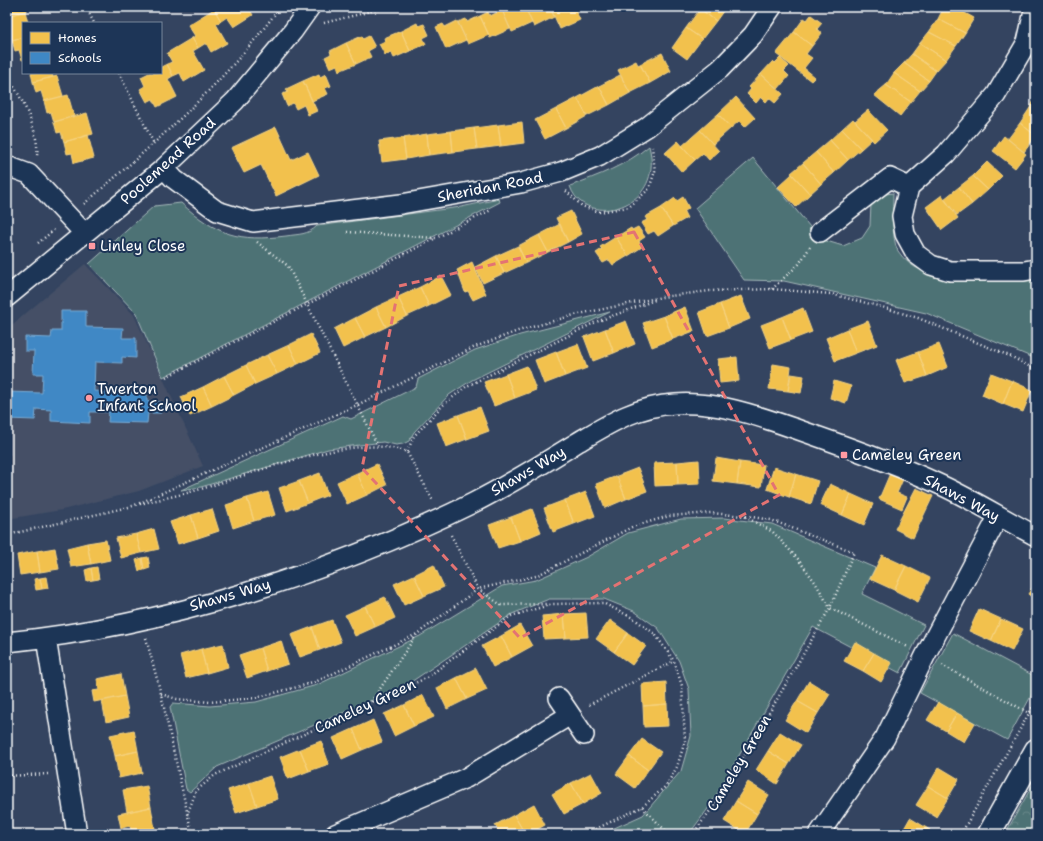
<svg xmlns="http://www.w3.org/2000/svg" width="1043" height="841" font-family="'Shantell Sans',sans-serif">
<defs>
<pattern id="park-crowns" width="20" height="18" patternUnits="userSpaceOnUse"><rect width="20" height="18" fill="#4d7274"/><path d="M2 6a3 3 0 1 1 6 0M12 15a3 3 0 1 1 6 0" fill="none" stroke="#688789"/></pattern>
</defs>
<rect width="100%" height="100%" fill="#344460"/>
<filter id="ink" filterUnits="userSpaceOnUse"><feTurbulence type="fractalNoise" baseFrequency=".025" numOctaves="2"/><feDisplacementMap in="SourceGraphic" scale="8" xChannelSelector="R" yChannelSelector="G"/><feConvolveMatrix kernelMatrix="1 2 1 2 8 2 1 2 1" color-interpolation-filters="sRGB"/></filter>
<g filter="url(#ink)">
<path fill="#444f66" d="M85 264 134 315 203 466 139 491 62 510 7 519V329Z"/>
<path fill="#4d7274" stroke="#a6b8ba" d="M649 146C666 211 583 229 570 186 599 175 625 166 649 146Z
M753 158 820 239 843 246 862 238 870 226 871 204 879 195 893 193C893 208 891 238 898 251 921 287 987 281 1025 281L1036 279V359L926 313 784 281 744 280 695 208Z
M499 199 500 202 163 377 136 313 89 264 154 206 181 203C217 235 238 242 286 236 299 234 308 235 317 226L461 207Z
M610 312 472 380 449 395 414 432 409 441 403 444 396 445 383 442 328 449 201 487 181 490 343 416 351 419 416 387 418 379 475 350 520 335Z
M724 518 772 524 875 568 862 594 924 625 900 673 813 627 710 806 689 834H601L643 815 681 771 691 736 689 689 679 661 658 628 634 611 604 599H549L512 614 405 686 217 767 190 792 186 789 170 707 173 703 210 706 256 702 317 685 420 636 502 586 536 580 587 557 628 533 681 519Z
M953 633 1036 677V687L1007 740 920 693Z"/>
<path fill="url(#park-crowns)" stroke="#a6b8ba" d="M1036 779V834H1005Z"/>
<path fill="#f2c14e" stroke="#f6d483" d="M7 7H26L27 11 7 16Z
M218 7H248L253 15 234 27 227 17 221 21 214 9Z
M509 7 511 10 518 7H525L532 23 512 32 502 10Z
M525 7H550L554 17 534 27Z
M550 7H574L580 20 560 29Z
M702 7H726L716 21 700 9Z
M944 7H954L974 18 965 33 938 19Z
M214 9 221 21 216 24 227 43 211 52 206 43 198 48 192 38 195 36 188 25Z
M700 9 716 21 702 39 686 28Z
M502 10 510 29 490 38 480 16 488 12 490 16Z
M25 11 28 23H23V37L12 40 9 28H7V16Z
M811 15 822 23 817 29 822 33 812 46 794 32 804 18 807 20Z
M480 16 489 35 468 44 458 22 466 19 467 22Z
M938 19 965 33 956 46 929 32Z
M457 21 466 40 446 49 436 27 443 24 445 27Z
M417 23 418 26 424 24 429 35 423 38 426 44 410 51 401 31Z
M686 28 702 39 687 59 672 48Z
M401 31 410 51 394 58 391 52 385 55 379 44 385 41 384 38Z
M794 32 812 46 806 54 812 58 804 68 815 77 811 81 776 54Z
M929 32 956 46 946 60 920 43Z
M362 36 363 39 369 36 375 47 368 51 371 57 356 64 346 43Z
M23 37V60H22L19 50 15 51 12 40Z
M192 38 198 48 193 51 204 70 184 82 180 73 173 76 167 64 172 62 167 53Z
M346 43 356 64 339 71 337 65 330 68 325 57 331 54 330 51Z
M920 43 946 60 936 71 912 54Z
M662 53 671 71 650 83 640 64Z
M912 54 936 71 929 81 904 63Z
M780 58 789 66 784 71 789 76 778 89 761 74 773 61 775 63Z
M636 61 638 65 640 64 650 83 630 93 618 70Z
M904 63 929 81 920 91 894 73Z
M167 64 173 76 168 79 177 97 157 107 153 99 147 102 140 89 145 86 141 77 149 73H161V67Z
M31 73H52L53 77 33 82Z
M894 73 920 91 911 102 886 85Z
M319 74 320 77 326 74 331 86 325 88 328 94 312 101 303 81Z
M761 74 783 94 775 103 769 98 766 102 761 97 756 103 747 94 751 89 749 87Z
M620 75 630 93 609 105 599 86Z
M57 76 63 96 44 101 41 91 36 93 33 82Z
M303 81 317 111 308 115 304 105 296 109 293 103 287 106 282 94 288 92 286 89Z
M886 85 911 102 900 116 874 95Z
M599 86 609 105 587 116 577 98Z
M68 95 74 116 54 122 51 112 47 113 44 101Z
M736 97 755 118 745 127 739 121 731 128 718 114Z
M1036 97V111L1030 108Z
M577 98 587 116 566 128 556 109Z
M1030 108 1036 111V136L1020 123Z
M556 109 566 128 545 139 535 120Z
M868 110 887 130 874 142 855 121Z
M87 113 93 134 64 142 61 132 57 133 54 122Z
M718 114 731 128 713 144 700 130Z
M853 119 872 139 861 149 842 129Z
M522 122 524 143 501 146 498 125Z
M1020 123 1036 136 1024 152 1008 139Z
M498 125 501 146 477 149 474 128Z
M276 127 291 160 308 152 319 175 276 196 261 165 244 173 231 148Z
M474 128 477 149 453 152 451 131Z
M842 129 861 149 848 160 830 140Z
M700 130 719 151 709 160 703 153 695 160 682 146Z
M451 131 453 152 429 155 427 134Z
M427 134 429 155 406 159 403 138Z
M88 135 94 158 74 163 72 153 67 154 64 142Z
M1004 136 1026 154 1015 168 993 151Z
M403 138 406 159 382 162 379 141Z
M830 140 848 160 834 173 816 152Z
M678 141 695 160 682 172 665 153Z
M816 152 834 173 821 184 803 163Z
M987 162 1002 176 988 190 973 176Z
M803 163 821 184 810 194 791 173Z
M792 174 810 194 796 207 778 187Z
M973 176 988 190 972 204 959 187Z
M959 187 972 204 957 215 944 199Z
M942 195 958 218 942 230 926 207Z
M683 197 689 208 684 212 687 218 673 226 661 208 675 198 677 201Z
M661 208 673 226 658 236 654 231 648 234 641 223 647 220 645 217Z
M571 211 582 234 568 242 556 218Z
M560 224 568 242 548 252 539 235Z
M638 227 645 237 639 241 642 247 628 256 616 237 631 228 632 230Z
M539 235 548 252 526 263 518 246Z
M616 237 628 256 613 265 609 260 603 263 596 253 602 249 600 247Z
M518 246 526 263 504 273 496 256Z
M496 256 504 273 483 283 475 267Z
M472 262 486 294 473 300 468 291 465 292 457 270Z
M441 276 451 295 429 306 420 287Z
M420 287 429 306 407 316 398 297Z
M741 296 750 319 729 328 720 304Z
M398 297 407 316 386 327 376 307Z
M720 304 729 328 707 336 699 312Z
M376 307 386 327 365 337 355 318Z
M685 307 694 331 673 339 664 316Z
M803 308 812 332 791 340 782 317Z
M664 316 673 339 652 347 643 323Z
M782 317 791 340 770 348 761 325Z
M355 318 365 337 343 348 334 329Z
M626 321 635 344 614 353 605 329Z
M868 321 877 345 856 353 847 329Z
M605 329 614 353 593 361 584 337Z
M847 329 856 353 835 361 826 338Z
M311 334 320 353 298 364 289 345Z
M578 344 587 368 565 376 556 352Z
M939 344 948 367 927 376 918 352Z
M289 345 298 364 277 374 267 355Z
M556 352 565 376 544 384 535 360Z
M918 352 927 376 905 383 896 360Z
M267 355 277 374 255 384 246 365Z
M737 357 739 381 720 383 718 359Z
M773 364 791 367 788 391 769 389Z
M246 365 255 384 234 395 224 376Z
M527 366 536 390 515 398 506 374Z
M991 373 1012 381 1003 404 982 395Z
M506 374 515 398 494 406 484 382Z
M791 374 804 376 801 393 788 391Z
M224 376 234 395 212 406 203 387Z
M834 381 851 386 846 403 830 398Z
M1012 381 1032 390 1023 412 1003 404Z
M203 387 212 406 190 416 181 397Z
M480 407 489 431 467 439 458 415Z
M458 415 467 439 446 447 437 423Z
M716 458 740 462 737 484 713 481Z
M699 460 700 484 678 485 677 462Z
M677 462 678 485 655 486 654 463Z
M740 462 764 465 761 487 737 484Z
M377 464 387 485 367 495 357 473Z
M774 467 796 474 789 497 767 489Z
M638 468 647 491 626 499 617 476Z
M891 471 904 477 897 493 907 497 902 509 879 499Z
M320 473 328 495 308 503 299 481Z
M357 473 367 495 347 504 337 482Z
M796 474 818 481 811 504 789 497Z
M617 476 626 499 605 508 596 484Z
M299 481 308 503 287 511 279 488Z
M830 484 851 494 842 515 820 505Z
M916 488 933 496 913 538 895 529Z
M268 492 275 515 254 521 247 498Z
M586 492 595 516 574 524 565 500Z
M851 494 873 504 864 525 842 515Z
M247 498 254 521 233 528 226 505Z
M565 500 574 524 553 532 544 508Z
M212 509 219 531 198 538 191 515Z
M532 509 541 532 520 541 511 517Z
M191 515 198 538 178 544 170 522Z
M511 517 520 541 498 548 489 525Z
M154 529 159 549 141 553 136 534Z
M136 534 141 553 121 558 116 538Z
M106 540 110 560 91 564 87 543Z
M87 543 91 564 71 567 67 548Z
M55 548 59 569 40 572 37 551Z
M37 551 40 572 20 575 17 555Z
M882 555 906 566 894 590 870 579Z
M148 557 150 568 144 570 142 558Z
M142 558 144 570 139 571 136 560Z
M434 565 444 587 424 596 414 575Z
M906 566 930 578 918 602 894 590Z
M97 567 99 579 93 580 91 568Z
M91 568 93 580 87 581 85 570Z
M414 575 424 596 404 605 394 584Z
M46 577 48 588 42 589 40 578Z
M40 578 42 589 36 590 34 579Z
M1036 582V600L1028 594Z
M385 597 395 618 375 627 365 606Z
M365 606 375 627 355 636 345 615Z
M979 609 1001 619 991 641 969 631Z
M586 613 588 637 566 638 564 614Z
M564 614 566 638 544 639 542 616Z
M1001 619 1023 629 1012 651 991 641Z
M332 620 341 642 320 650 312 627Z
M610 620 628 633 614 652 596 639Z
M520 625 532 646 512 657 501 636Z
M312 627 320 650 300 657 291 635Z
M628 633 646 646 632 665 614 652Z
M501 636 512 657 493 667 482 646Z
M281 641 288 664 267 671 260 648Z
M855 642 874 653 863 671 844 661Z
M223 644 228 667 207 673 201 649Z
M260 648 267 671 247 678 239 655Z
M201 649 207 673 186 678 180 655Z
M874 653 892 663 881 682 863 671Z
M476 668 487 690 467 699 456 678Z
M121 674 125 696 94 702 92 691 99 690 97 679Z
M456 678 467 699 447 709 437 688Z
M809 681 830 694 818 713 797 701Z
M666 682 667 704 643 706 642 684Z
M423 695 434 717 414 726 404 705Z
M125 696 129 717 106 722 102 701Z
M797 701 818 713 806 733 785 720Z
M938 702 957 713 946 731 927 720Z
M667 704 668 726 644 727 643 706Z
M404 705 414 726 394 736 384 714Z
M957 713 975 723 964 742 946 731Z
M373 720 382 742 362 750 353 729Z
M353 729 362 750 342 759 333 738Z
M134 730 138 751 115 756 110 735Z
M780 732 801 745 789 764 768 751Z
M642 739 661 752 648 770 629 756Z
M321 741 329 764 309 771 300 749Z
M300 749 309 771 288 779 280 757Z
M138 751 142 773 119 778 115 756Z
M768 751 789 764 777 784 756 770Z
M629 756 648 770 635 788 616 774Z
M939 767 959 779 948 798 928 786Z
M591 773 602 793 583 804 571 783Z
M270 776 278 799 257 806 249 783Z
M748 782 769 795 757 814 736 801Z
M249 783 257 806 236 813 228 790Z
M571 783 583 804 564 814 552 794Z
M147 786 151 807 127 812 123 790Z
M928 786 948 798 936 817 916 805Z
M736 801 757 814 745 834 724 821Z
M534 804 545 825 529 834H525L514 815Z
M151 807 155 829 132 834 130 826 121 828 118 814Z
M514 815 525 834H500L495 825Z
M910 818 930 830 928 834H901Z"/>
<path fill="#3f88c5" stroke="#79acd6" d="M61 311H86V327L123 328 122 338H136V358L122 357V363L95 362 94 391 147 393V401L161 402V413H148L147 423 108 422 109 412H90V423L51 421V410L36 409 35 420 7 419V392L42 393 43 374H33L34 351H25V337L51 338 52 331H61Z
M7 433H9V455H7Z"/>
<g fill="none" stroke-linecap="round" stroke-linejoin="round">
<defs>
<path id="minor" d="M1035 7 1027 42 996 95 946 154 909 187 902 216 905 234 916 254 931 265 950 271H1024L1036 269
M7 166 29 174 84 233
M164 168 174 179 217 211 253 222 401 204 521 183 561 172 600 156 647 127 720 69 753 35 772 7
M820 232 890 178 909 187
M7 297 164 168 235 101 293 31 310 7
M46 638 77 834
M7 642C164 626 331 573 473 503 509 485 544 463 578 442 610 423 637 406 675 404 718 401 758 416 799 430 848 447 896 464 943 486 975 501 1005 520 1036 536
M559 698 584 735
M335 834 466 778 570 715
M819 834 885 738 925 656 998 517"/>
<path id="tertiary" d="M989 834 1036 750"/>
</defs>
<use href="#minor" stroke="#fff" stroke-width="22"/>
<use href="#tertiary" stroke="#fff" stroke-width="25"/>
<path stroke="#fff" stroke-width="2.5" stroke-dasharray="1 3" stroke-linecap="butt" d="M86 7 94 23
M324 23 388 7
M119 73 154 144
M7 77C21 94 40 134 37 156
M566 191 582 206 599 212 629 207 649 189 655 171 652 147
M84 204C154 144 225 83 280 7
M347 232 436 238 491 210
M257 242 288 266 378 446
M38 243 54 230
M772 289 799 264 810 247
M166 377 436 238
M407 452 414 436 442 406 467 386 596 322 655 300
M140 504C160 499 181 495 201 489 255 473 356 432 407 452L433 501
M746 516 771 520 854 552 830 608 908 647
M7 535 133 506 357 405 475 347 518 331 574 315 662 297 710 291 772 289 831 294 882 307 918 318 1012 357 1036 370
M451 535 478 589 501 605 548 604
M146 638 161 694 192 834
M942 665 1029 713
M161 694 177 699 210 702 255 698 313 683 417 634 478 589 536 576 632 527 669 516 711 513 744 516 773 532 798 559 815 582 830 608 721 796 693 834
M369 705 417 634
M589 705 674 661
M7 776 48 774
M642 807 669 834
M187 815 196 791 215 775 426 678 511 616 553 604 603 603 633 618 655 634 674 661 682 686 685 741 677 767 666 786 642 807 585 834
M961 834 1036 701"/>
<use href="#minor" stroke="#1d3557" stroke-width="19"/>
<use href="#tertiary" stroke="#1d3557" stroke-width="22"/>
</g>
</g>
<path fill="none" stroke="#e47373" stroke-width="3" stroke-dasharray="8 5" stroke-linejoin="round" d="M634 232 779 495 520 638 362 468 399 286Z"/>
<g fill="#ff9aa2" stroke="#1d3557" stroke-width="1.5">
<rect x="88" y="242" width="8" height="8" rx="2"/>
<circle cx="89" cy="398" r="4"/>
<rect x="840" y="451" width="8" height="8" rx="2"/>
</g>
<g text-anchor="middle" stroke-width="4" stroke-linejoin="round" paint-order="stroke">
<g font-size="15" fill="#fff" stroke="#1d3557">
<text transform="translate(168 161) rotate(-42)" y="5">Poolemead Road</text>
<text transform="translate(490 187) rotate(-11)" y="5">Sheridan Road</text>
<text transform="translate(528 471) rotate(-30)" y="5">Shaws Way</text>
<text transform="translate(962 498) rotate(28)" y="5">Shaws Way</text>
<text transform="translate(230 595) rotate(-16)" y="5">Shaws Way</text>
<text transform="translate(365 706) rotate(-25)" y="5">Cameley Green</text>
<text transform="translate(739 763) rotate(-59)" y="5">Cameley Green</text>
</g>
<g font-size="15" fill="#fff" stroke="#1d3557" text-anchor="start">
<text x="100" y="251">Linley Close</text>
<text x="97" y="394">Twerton<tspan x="97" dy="17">Infant School</tspan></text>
<text x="852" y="460">Cameley Green</text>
</g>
</g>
<rect width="1043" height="841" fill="none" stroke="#1d3557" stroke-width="24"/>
<rect x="12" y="12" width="1019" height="817" fill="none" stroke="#fff" stroke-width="1.5" filter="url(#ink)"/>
<rect x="22" y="22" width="140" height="52" fill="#1d3557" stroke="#77869a"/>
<rect x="30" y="32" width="20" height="12" fill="#f2c14e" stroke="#77869a"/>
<text x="58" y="42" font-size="12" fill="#ffffff">Homes</text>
<rect x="30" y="52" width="20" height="12" fill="#3f88c5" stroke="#77869a"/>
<text x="58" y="62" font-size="12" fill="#ffffff">Schools</text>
</svg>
